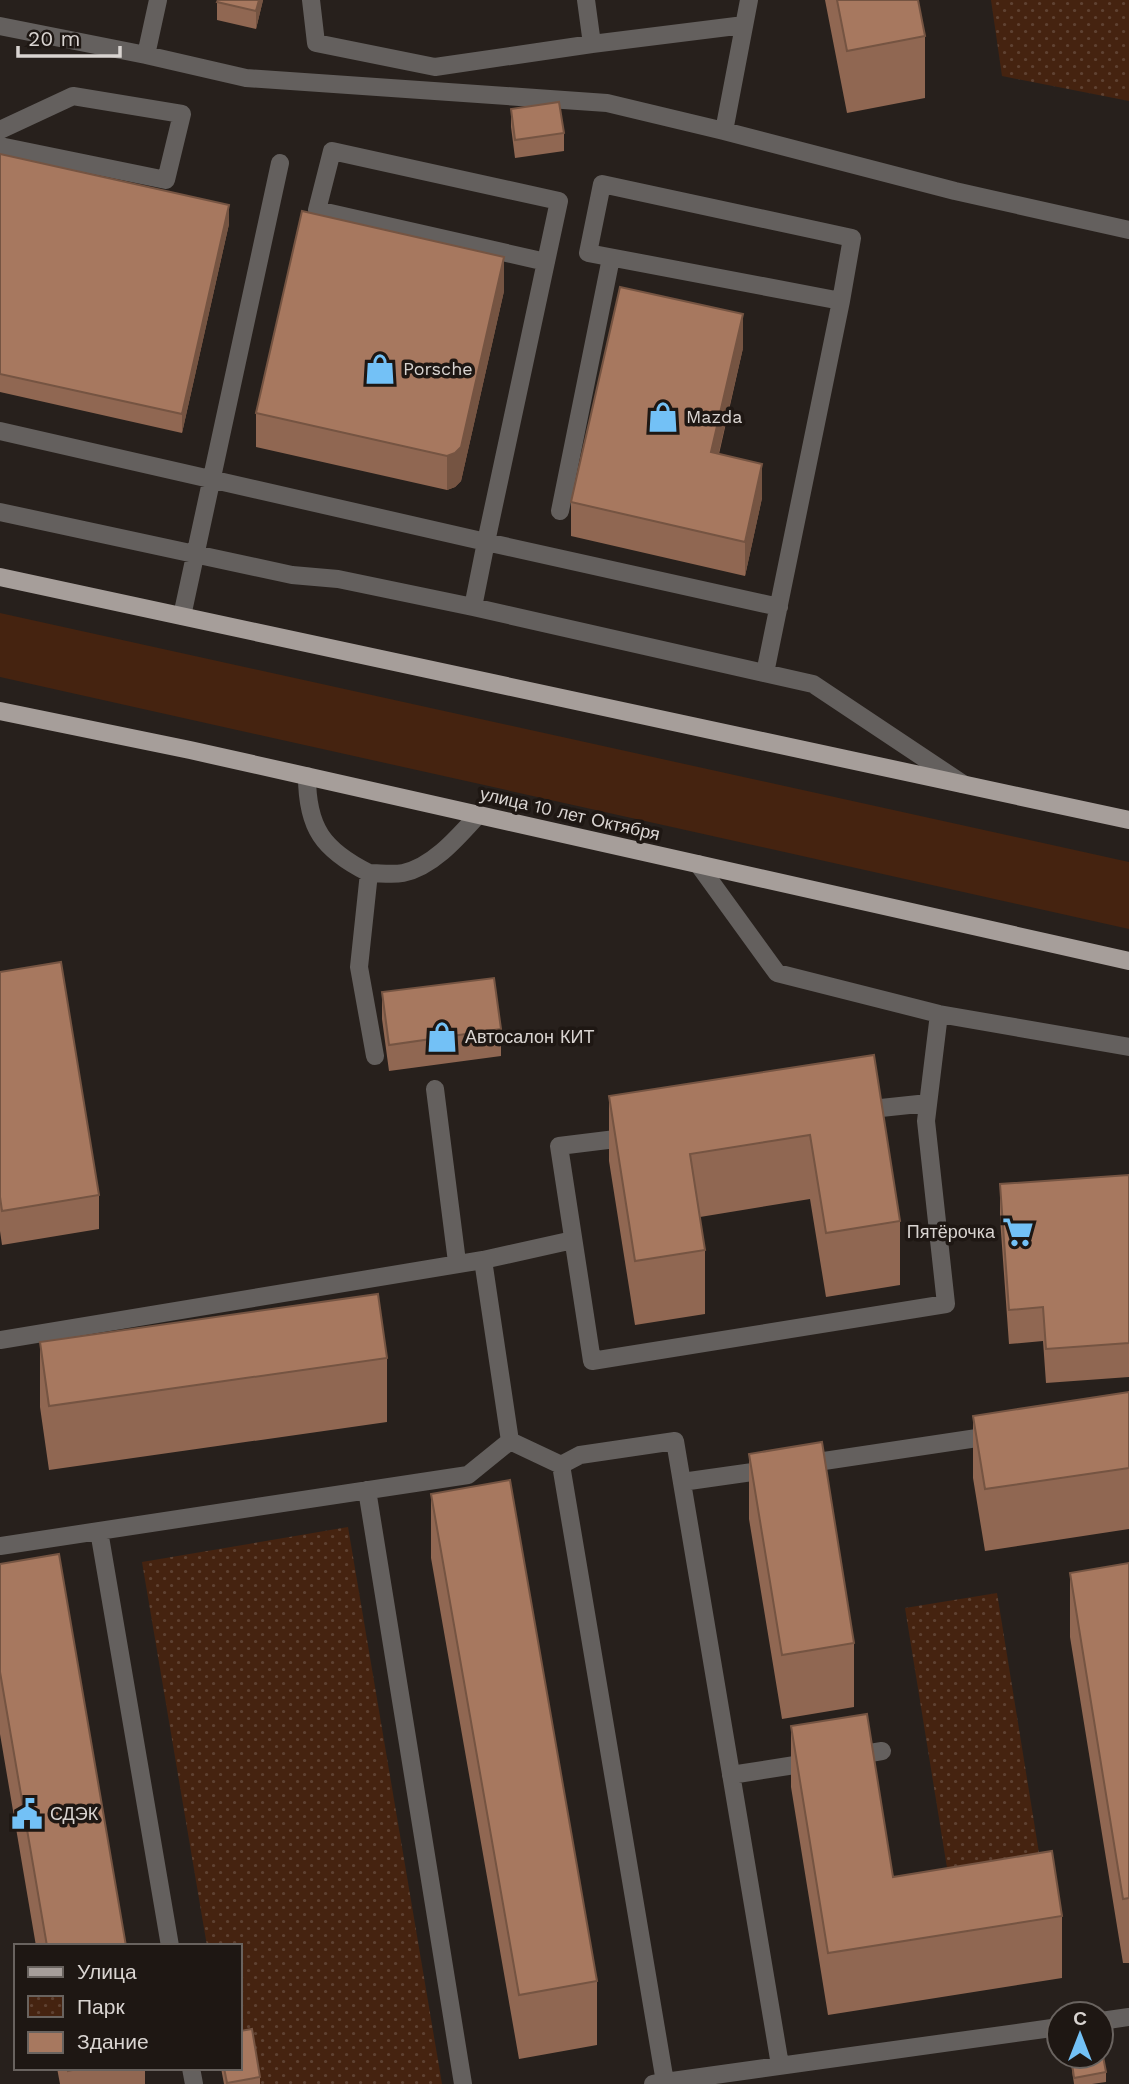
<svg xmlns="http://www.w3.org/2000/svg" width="1129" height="2084" font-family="'Work Sans',sans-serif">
<defs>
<pattern id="park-dots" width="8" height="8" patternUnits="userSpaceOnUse" patternTransform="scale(1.75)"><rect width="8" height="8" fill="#452310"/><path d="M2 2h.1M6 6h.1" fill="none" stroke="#5f4232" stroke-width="1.8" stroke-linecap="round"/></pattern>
</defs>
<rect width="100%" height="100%" fill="#27201c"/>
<path fill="#452310" d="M0 613 1129 862V929L0 677Z"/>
<path fill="url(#park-dots)" d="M991 0H1129V101L1002 76Z
M348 1527 442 2084H230L240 2068V1946H207L142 1562Z
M997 1593 1045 1890 953 1905 905 1608Z"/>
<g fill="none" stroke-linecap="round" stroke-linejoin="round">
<path stroke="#64605e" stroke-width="18" d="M158 0 146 55 246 78 607 103 724 131
M311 0 316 43 435 67 592 44 586 0
M749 0 724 131 955 191 1129 230
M0 26 146 55
M592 44 744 25
M0 130 73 96 182 114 166 180 0 146
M0 431 486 542 559 201 332 151 317 210 546 262
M560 511 611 258
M0 512 292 575 338 579 473 607 813 684 963 784
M473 607 486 542 779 607
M182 616 280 163
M765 673 841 301 588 253 602 184 852 238 841 301
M307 776C307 828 323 850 369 873L359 967 375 1056
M698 864 777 973 939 1014 1129 1047
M369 873C380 873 392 875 403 873 433 867 459 836 478 815
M435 1089 457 1262
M862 1110 928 1103
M632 1137 559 1146 592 1361 946 1304 926 1121 939 1014
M483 1260 573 1240
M0 1340 483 1260 510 1441 468 1475 0 1546
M510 1441 561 1465
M804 1464 997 1435
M682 1482 773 1469
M367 1490 463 2084
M99 1531 170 1946
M852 1756 882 1751
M731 1775 814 1762
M1101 2021 1129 2017
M191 2068 194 2084
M665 2082 1059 2027
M653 2084 665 2082 561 1465 580 1455 675 1441 780 2065"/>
<path stroke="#a69e9a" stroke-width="18" d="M0 577 1129 820
M0 711 190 750 1129 961"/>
</g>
<path fill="#906752" d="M263 0 256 29 217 20V2Z
M825 0H918L925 36V98L847 113Z
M511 109 564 133V151L515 158 511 127Z
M0 154 229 224 182 433 0 392Z
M504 291 461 481 455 487 447 490 256 447V413Z
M743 348 719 454 762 498 745 576 571 536V502Z
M0 972 99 1195V1229L2 1245 0 1231Z
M382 992 501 1029V1056L389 1071 382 1019Z
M874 1055 900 1221V1285L826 1297 810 1199 700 1217 705 1250V1314L635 1325 609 1161V1096Z
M1129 1175V1377L1046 1383 1043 1341 1009 1344 1000 1218V1184Z
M40 1342 387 1358V1422L49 1470 40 1407Z
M1129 1392V1529L985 1551 973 1478V1416Z
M749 1454 854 1643V1707L782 1719 749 1519Z
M431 1494 597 1981V2045L519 2059 431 1558Z
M1129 1563V1963H1123L1070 1637V1573Z
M0 1564 126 1946H36L0 1734Z
M791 1726 893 1877 1062 1916V1978L828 2015 791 1787Z
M1070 2056H1101L1106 2072V2082L1092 2084H1074Z
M57 2068H145V2084H60Z
M221 2068H240L260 2077V2084H224Z"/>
<path fill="#755442" d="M259 0H263L256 29V11Z
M229 205V224L182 433V414Z
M504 257V291L461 481 455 487 447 490V456Z
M743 314V348L711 486V452Z
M762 464V498L745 576V542Z"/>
<path fill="#a7785f" stroke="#755442" stroke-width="2" d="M218 0H259L256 11 217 2Z
M837 0H918L925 36 847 51Z
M559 102 564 133 515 140 511 109Z
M0 154 229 205 182 414 0 374Z
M302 211 504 257 461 447 455 453 447 456 256 413Z
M620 287 743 314 711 452 762 464 745 542 571 502Z
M61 962 99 1195 2 1211 0 1197V972Z
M494 978 501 1029 389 1045 382 992Z
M874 1055 900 1221 826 1233 810 1135 690 1154 705 1250 635 1261 609 1096Z
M1129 1175V1343L1046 1349 1043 1307 1009 1310 1000 1184Z
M378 1294 387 1358 49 1406 40 1342Z
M1129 1392V1468L985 1489 973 1416Z
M822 1442 854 1643 782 1655 749 1454Z
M510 1480 597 1981 519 1995 431 1494Z
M59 1554 126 1946H47L0 1672V1564Z
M1129 1563V1898L1123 1899 1070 1573Z
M867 1714 893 1877 1052 1851 1062 1916 828 1953 791 1726Z
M252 2029 260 2077 227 2083 224 2068H240V2031Z
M1101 2046 1106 2072 1074 2078 1071 2056H1101Z
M68 2068H81L68 2071Z"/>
<defs>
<symbol id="shop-bare" viewBox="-9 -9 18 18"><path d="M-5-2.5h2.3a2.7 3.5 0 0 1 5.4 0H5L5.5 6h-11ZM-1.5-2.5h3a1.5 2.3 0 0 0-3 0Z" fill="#73c1f6" stroke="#1e1713" stroke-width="2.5" paint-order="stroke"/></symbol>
<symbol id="supermarket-bare" viewBox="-9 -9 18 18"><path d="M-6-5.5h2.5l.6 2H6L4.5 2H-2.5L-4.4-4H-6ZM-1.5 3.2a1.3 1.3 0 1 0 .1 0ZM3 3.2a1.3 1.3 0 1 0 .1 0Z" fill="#73c1f6" stroke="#1e1713" stroke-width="2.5" paint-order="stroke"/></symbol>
<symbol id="civic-bare" viewBox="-9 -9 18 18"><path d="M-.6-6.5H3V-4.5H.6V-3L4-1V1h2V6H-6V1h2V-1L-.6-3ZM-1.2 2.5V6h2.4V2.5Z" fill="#73c1f6" stroke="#1e1713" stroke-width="2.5" paint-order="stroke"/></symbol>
</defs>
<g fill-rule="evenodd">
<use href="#shop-bare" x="358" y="347" width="44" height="44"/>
<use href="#shop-bare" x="641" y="395" width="44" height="44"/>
<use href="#shop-bare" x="420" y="1015" width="44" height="44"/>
<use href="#supermarket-bare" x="996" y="1210" width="44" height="44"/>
<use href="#civic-bare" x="5" y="1792" width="44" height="44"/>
</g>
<g text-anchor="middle" stroke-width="7" stroke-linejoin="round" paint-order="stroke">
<g font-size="18" fill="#d9d4d1" stroke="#1e1713" text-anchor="start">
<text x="403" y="375">Porsche</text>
<text x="686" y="423">Mazda</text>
<text x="465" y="1043">Автосалон КИТ</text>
<text x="995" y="1238" text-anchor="end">Пятёрочка</text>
<text x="50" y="1820">СДЭК</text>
</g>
<g font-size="18" fill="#d9d4d1" stroke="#1e1713">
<text transform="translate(570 814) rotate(13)" y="6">улица 10 лет Октября</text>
</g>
</g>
<rect x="14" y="1944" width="228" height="126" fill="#1e1713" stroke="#69635f" stroke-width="2"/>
<rect x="28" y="1967" width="35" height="10" fill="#a69e9a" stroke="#69635f" stroke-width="2"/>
<text x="77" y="1979" font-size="21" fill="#d9d4d1">Улица</text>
<rect x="28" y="1996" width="35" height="21" fill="url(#park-dots)" stroke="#69635f" stroke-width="2"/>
<text x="77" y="2014" font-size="21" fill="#d9d4d1">Парк</text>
<rect x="28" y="2032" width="35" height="21" fill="#a7785f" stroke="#69635f" stroke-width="2"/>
<text x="77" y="2049" font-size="21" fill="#d9d4d1">Здание</text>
<g transform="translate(1080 2035)"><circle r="33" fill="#1e1713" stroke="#69635f" stroke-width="2"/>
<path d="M0-5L12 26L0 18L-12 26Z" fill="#73c1f6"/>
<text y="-10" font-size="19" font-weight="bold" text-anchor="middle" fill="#d9d4d1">С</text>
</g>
<path d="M18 46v10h102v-10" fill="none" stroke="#d9d4d1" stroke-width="3.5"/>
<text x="28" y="46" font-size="21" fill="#d9d4d1" stroke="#1e1713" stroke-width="5" paint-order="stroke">20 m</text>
</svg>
